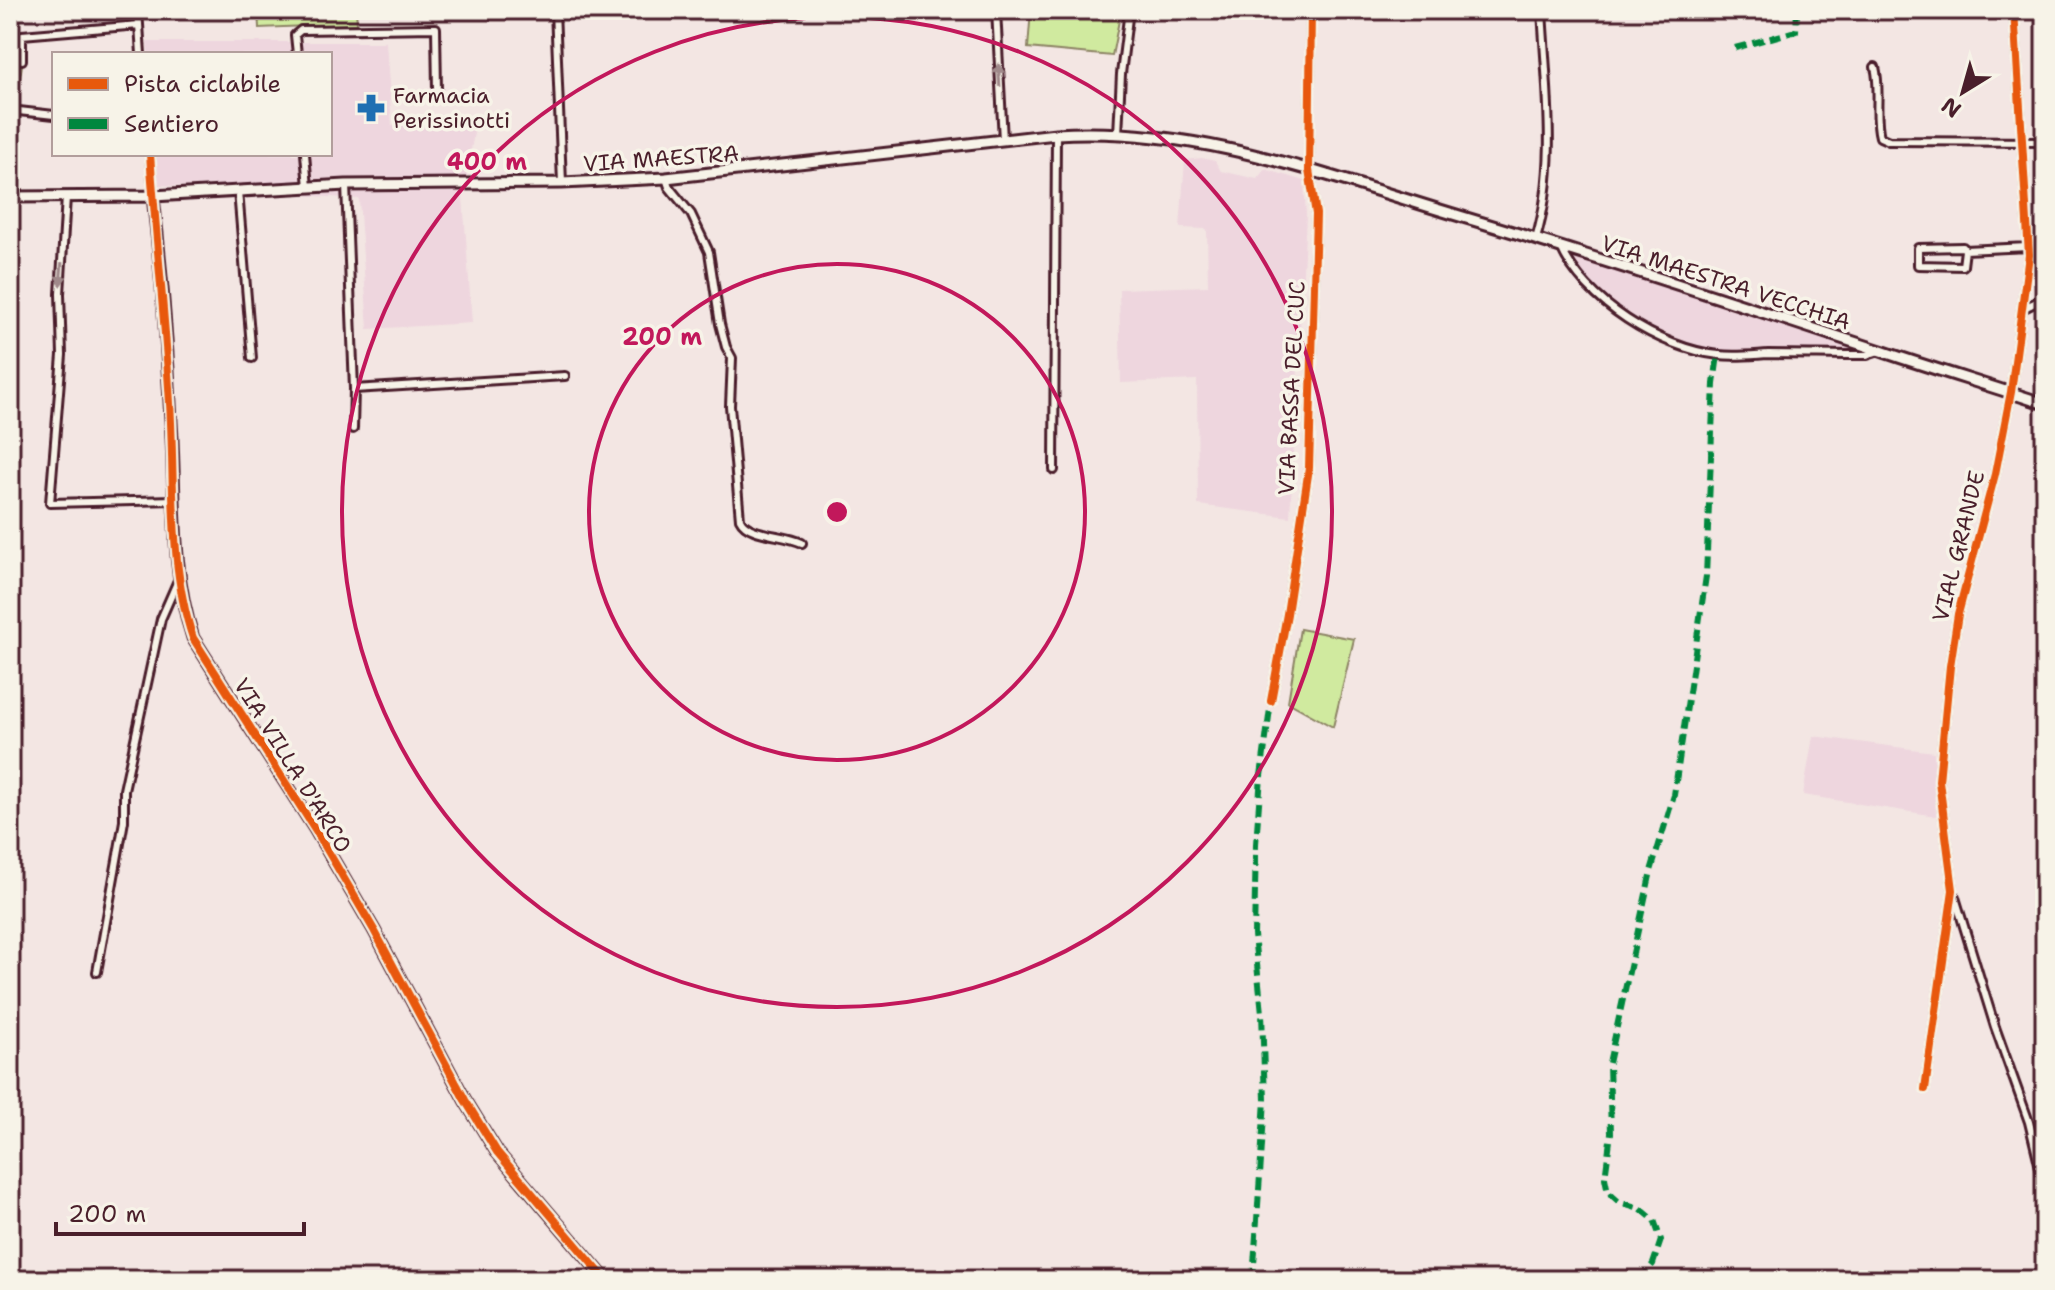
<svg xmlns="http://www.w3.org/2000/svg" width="2055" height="1290" font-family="'Shantell Sans',sans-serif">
<rect width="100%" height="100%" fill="#f3e6e3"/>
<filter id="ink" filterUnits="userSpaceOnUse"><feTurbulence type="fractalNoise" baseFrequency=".0125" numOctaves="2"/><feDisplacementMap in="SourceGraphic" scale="16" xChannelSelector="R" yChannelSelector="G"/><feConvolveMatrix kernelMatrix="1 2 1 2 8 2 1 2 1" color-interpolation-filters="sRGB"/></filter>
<g filter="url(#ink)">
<path fill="#eed6de" d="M147 42H386L392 126 476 121 463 197 472 323 368 329 359 199 159 185 156 154H330V54H148Z
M1202 158 1215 161 1221 171 1257 179 1265 169 1304 181 1306 216 1290 517 1198 505 1197 380 1121 383 1119 289 1208 286 1207 229 1180 228 1185 160Z
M1571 257 1851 348 1849 350H1725L1692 345 1649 326 1615 304 1579 270Z
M1813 736 1934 752 1936 816 1803 795Z"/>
<path fill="#d0ea9f" stroke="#8d8465" stroke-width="2" d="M258 10H356L357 24 259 28Z
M1031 10H1118L1120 15 1112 56 1028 48Z
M12 33 16 65H22L16 101 10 100V34Z
M1300 629 1354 639 1333 727 1288 702Z"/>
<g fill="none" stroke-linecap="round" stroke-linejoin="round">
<defs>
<path id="street" d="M138 10 141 54
M555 10 562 183
M996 10 1003 140
M297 54 295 35 301 30 436 28 437 90
M22 60V35L139 25
M1875 67C1881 90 1874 114 1880 137L1889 141 2045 142
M10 110 54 115
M1118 134 1121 74 1129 10
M150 154 153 196
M305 154 308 187
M666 178 669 187 691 214 709 252 720 324 726 347 732 358 730 406 740 519C748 536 784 534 802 543
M346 185 354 389 353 429
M238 191 252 358
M66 197 60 294 62 355 50 503 175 500
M1536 239C1558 166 1546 86 1542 10
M1561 247C1584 301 1661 349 1719 355 1735 357 1752 355 1768 354 1801 354 1834 355 1867 355L1879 351
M1965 250 1963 266 1918 265V248L1963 247 1965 250 2028 247
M2022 309 2045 298
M354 389 565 376
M1054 470 1056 134
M1271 701 1287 614 1309 468 1316 214 1309 170 1311 10
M1954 894 1995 1027 2029 1122 2045 1188
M97 972 124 821V790L161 619 179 578
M1925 1089 1953 890 1939 781 1950 666 1958 614 1995 474 2011 392 2029 255 2014 10"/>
<path id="secondary" d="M153 196C162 277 168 358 172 439 175 506 172 575 193 638L315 829 374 930 465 1100 497 1152 606 1280
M10 197 153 196 346 185 562 183 666 178 1056 134C1199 125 1328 177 1463 217 1604 259 1744 306 1884 352 1937 370 1991 386 2045 404"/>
</defs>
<use href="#street" stroke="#4a1f2b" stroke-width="12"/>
<use href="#secondary" stroke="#4a1f2b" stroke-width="15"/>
<use href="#street" stroke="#f7f3e8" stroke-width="6"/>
<use href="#secondary" stroke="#f7f3e8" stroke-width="9"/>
<path stroke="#00873e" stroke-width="6" stroke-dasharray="12 6" stroke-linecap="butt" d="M1735 48 1796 31 1797 10
M1253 1280 1265 1100 1262 1013 1254 935 1256 844 1261 776 1271 701
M1640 1280 1653 1264 1661 1240 1654 1220 1640 1208 1619 1202 1608 1192 1605 1178 1611 1133 1609 1063 1651 871 1674 795 1706 576 1714 384 1718 355"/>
<defs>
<path id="cycleway" d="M150 154C156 237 165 320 170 403 175 480 168 564 193 638L315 829 374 930 465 1100 497 1152 606 1280
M1271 701 1287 614 1309 468 1316 214 1309 170 1311 10
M1925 1089 1953 890 1939 781 1950 666 1958 614 1995 474 2011 392 2029 255 2014 10"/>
</defs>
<use href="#cycleway" stroke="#f7f3e8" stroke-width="13"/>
<use href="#cycleway" stroke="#e8590c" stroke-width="8"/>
</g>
<defs><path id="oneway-solid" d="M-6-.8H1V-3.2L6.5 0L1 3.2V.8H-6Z" transform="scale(2)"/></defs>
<g fill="#a0898a">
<use href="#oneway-solid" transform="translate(999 75) rotate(-94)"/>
<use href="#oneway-solid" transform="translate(61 274) rotate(94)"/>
</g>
</g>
<g fill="none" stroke="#c2185b" stroke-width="4">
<circle cx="837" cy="512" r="248"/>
<circle cx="837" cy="512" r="495"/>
</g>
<defs>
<symbol id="pharmacy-bare" viewBox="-9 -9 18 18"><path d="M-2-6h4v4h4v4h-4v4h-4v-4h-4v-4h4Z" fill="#1f6fb2" stroke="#f7f3e8" stroke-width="2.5" paint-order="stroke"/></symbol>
</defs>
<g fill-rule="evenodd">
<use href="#pharmacy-bare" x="351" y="88" width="40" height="40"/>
</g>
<g text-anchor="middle" stroke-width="7" stroke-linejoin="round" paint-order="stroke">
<g font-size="22" fill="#4a1f2b" stroke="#f7f3e8" text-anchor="start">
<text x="393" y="103">Farmacia<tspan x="393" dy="25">Perissinotti</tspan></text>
</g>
<g font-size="22" fill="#4a1f2b" stroke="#f7f3e8">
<text transform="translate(661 158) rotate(-4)" y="8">VIA MAESTRA</text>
<text transform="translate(1726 282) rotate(18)" y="8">VIA MAESTRA VECCHIA</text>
<text transform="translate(1291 388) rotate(-87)" y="8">VIA BASSA DEL CUC</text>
<text transform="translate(1958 546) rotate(-76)" y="8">VIAL GRANDE</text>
<text transform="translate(293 765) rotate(58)" y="8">VIA VILLA D'ARCO</text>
</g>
</g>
<circle cx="837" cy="512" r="12" fill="#c2185b" stroke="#f7f3e8" stroke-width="4"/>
<g font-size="24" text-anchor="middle" font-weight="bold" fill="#c2185b" stroke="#f7f3e8" stroke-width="7" stroke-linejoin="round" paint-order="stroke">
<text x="487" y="170">400 m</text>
<text x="662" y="345">200 m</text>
</g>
<rect width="2055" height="1290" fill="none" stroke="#f7f3e8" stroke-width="40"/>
<rect x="20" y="20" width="2015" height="1250" fill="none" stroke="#4a1f2b" stroke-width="3" filter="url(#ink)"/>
<rect x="52" y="52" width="280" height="104" fill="#f7f3e8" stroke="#b29e9c" stroke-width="2"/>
<rect x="68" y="78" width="40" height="12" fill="#e8590c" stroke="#b29e9c" stroke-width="2"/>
<text x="124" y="92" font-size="24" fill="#4a1f2b">Pista ciclabile</text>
<rect x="68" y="118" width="40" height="12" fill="#00873e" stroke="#b29e9c" stroke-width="2"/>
<text x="124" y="132" font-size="24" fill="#4a1f2b">Sentiero</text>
<g transform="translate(1963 92) rotate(217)" stroke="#f7f3e8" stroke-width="6" paint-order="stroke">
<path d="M0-6L14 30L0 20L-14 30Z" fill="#4a1f2b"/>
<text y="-12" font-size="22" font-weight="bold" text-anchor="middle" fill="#4a1f2b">N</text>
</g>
<path d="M56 1222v12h248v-12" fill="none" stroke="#4a1f2b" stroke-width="4"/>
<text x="68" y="1222" font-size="24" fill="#4a1f2b" stroke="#f7f3e8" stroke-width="6" paint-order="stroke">200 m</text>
</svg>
